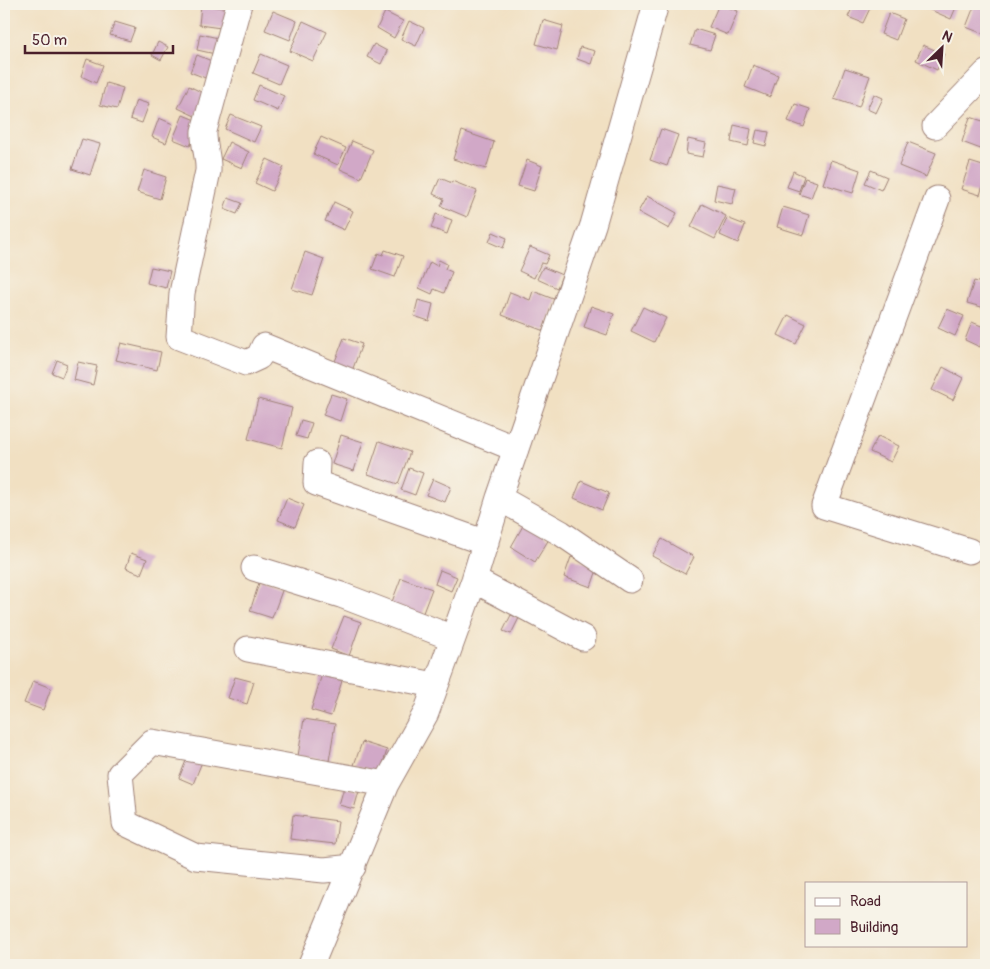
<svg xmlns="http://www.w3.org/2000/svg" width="990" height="969" font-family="Pangolin,sans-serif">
<rect width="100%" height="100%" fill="#f7f3e8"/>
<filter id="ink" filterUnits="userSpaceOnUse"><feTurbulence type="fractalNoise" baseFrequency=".02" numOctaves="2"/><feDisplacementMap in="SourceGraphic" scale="10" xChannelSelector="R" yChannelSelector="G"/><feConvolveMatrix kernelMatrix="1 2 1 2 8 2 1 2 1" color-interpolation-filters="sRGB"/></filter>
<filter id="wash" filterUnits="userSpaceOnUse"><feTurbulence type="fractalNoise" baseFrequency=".0096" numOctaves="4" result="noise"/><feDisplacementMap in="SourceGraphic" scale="20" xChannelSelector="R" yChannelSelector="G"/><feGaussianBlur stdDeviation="1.12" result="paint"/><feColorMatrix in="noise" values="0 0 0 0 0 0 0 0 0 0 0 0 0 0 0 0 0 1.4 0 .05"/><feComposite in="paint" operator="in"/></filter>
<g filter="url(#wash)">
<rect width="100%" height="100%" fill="#f1e0c2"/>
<g id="blocks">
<path fill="#d1a8c7" d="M311 4H324L321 9Z
M719 4 738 11 728 35 709 27Z
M854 4H872L863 23 848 17Z
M926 4H955L957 5 951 19 924 7Z
M975 4 986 8V28L984 34 966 27Z
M201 5 231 9 228 29 199 25Z
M273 11 297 21 290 40 265 30Z
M385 12 403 21 394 38 377 28Z
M889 13 904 19 896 40 881 34Z
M543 20 563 26 557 50 536 44Z
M303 21 327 32 313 61 290 51Z
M409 21 424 28 416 46 401 39Z
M115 22 135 28 130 41 110 35Z
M695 29 715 35 710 50 690 45Z
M200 34 223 39 220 55 197 50Z
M158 42 168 47 161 60 152 55Z
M374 44 387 51 381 64 367 57Z
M923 45 944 54 937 70 916 60Z
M580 47 595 51 591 64 577 59Z
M261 54 287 65 279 84 253 73Z
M197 55 219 64 213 81 190 72Z
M87 59 103 65 96 83 81 76Z
M753 65 778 75 770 97 745 87Z
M845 68 870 76 859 107 834 99Z
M106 83 123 88 117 109 100 105Z
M259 85 284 96 278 111 253 100Z
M189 86 205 94 195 116 178 108Z
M874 94 883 98 876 113 867 109Z
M136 100 149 104 142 123 130 119Z
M795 104 810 109 804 127 788 121Z
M183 115 200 122 190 146 173 139Z
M231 115 261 127 254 142 225 129Z
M970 117 986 122V151L962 142Z
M159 118 173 124 166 143 152 137Z
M734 125 751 129 748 146 731 142Z
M661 129 678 135 667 166 650 160Z
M757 130 769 132 766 146 754 143Z
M462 131 494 142 486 169 453 159Z
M321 137 346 148 338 165 313 154Z
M82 139 100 144 90 175 72 169Z
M688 139 706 143 703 157 686 154Z
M352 141 373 150 361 178 340 169Z
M229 142 249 152 242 168 221 159Z
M908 142 936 153 926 177 899 166Z
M267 159 284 167 272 191 255 183Z
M527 160 542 166 534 191 518 186Z
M831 160 860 170 853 193 823 184Z
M970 162 986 167V176L980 195 961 189Z
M144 170 166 177 160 199 137 192Z
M871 170 887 177 881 190 865 183Z
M793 171 804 176 799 191 787 187Z
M440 178 452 183V181L477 191 467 217 441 206 444 199 433 194Z
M805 178 817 182 811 198 799 194Z
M717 184 736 188 732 204 714 200Z
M647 196 677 213 669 229 638 212Z
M228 198 242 203 237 214 224 209Z
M334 202 353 211 344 230 325 221Z
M702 204 726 216 715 239 691 227Z
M783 207 809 215 803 235 777 227Z
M436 214 452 220 447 234 431 228Z
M727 218 745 225 738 243 720 235Z
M493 232 507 238 503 248 489 242Z
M530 247 549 255 545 264 541 263 534 278 519 271Z
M385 250 403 256 395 277 372 269 378 253 383 255Z
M305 252 324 259 312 295 292 289Z
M439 260 447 264 445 269 452 272 444 293 434 289 432 294 419 288 430 262 437 266Z
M151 267 170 271 166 288 147 283Z
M543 267 562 275 557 288 537 279Z
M974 281 986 284 985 308 967 303Z
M533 291 556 300 544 331 502 315 510 292 530 300Z
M418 300 433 304 429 321 414 316Z
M591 306 614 314 607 335 584 327Z
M643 307 666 318 654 342 631 331Z
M947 309 964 316 955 336 938 328Z
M788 315 806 324 796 344 778 335Z
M972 322 986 328 980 347 965 340Z
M344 338 362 344 352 371 334 364Z
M121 343 161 352 157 370 116 360Z
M57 360 67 364 62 377 52 373Z
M78 362 97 366 93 385 74 380Z
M943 367 963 378 953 400 932 390Z
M331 394 347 399 340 421 323 415Z
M258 399 292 408 282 448 248 439Z
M301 420 312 423 307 439 296 436Z
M341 435 363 442 354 471 332 464Z
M878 436 899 446 891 462 870 452Z
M379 441 410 452 398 484 368 474Z
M409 468 423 473 415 495 401 490Z
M433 479 451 487 445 502 426 495Z
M581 481 609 493 602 510 574 498Z
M287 498 304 505 295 527 278 520Z
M524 524 549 539 535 562 511 547Z
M662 539 694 557 685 574 652 556Z
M131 553 147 559 141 574 126 568Z
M571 557 598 567 591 587 564 577Z
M440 570 457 577 451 591 435 584Z
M401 578 432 589 421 618 390 607Z
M260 580 283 588 272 618 250 611Z
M511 615 519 618 511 634 503 631Z
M344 616 361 622 349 656 331 649Z
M322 674 342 681 331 716 311 710Z
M235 677 254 682 247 704 228 698Z
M33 681 51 688 43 710 24 703Z
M304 719 335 724 329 761 298 756Z
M362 742 387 750 380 773 354 765Z
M188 756 202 762 193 784 179 778Z
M344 787 359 791 354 809 339 805Z
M293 815 338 821 335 844 290 839Z"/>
</g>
</g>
<g filter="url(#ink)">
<use href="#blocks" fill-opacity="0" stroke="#9e8076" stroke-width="1"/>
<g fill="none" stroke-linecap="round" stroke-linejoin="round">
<defs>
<path id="minor" d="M239 4 204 131C203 145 209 157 208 171L182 293 179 337 246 363 259 357 264 346 516 449
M935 126 986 73
M937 199 824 506 969 551
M317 463 316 483 486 543
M499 498 561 533 630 580
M254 568 341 595 453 638
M474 580 583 638
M248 649 435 685
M353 867 324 870 196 857 125 823 120 774 152 742 386 784
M311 965 386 784 426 713 474 580 499 498 593 225 656 4"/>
</defs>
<use href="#minor" stroke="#9e8076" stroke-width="27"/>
<use href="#minor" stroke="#fff" stroke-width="25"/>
</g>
</g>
<rect width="990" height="969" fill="none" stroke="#f7f3e8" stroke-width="20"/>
<rect x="805" y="882" width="162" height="65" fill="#f7f3e8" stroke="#b29e9c"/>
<rect x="815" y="898" width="25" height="8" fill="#ffffff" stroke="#b29e9c"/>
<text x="850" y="906" font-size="15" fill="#4a1f2b">Road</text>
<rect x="815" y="919" width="25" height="15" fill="#d1a8c7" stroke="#b29e9c"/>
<text x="850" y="932" font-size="15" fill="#4a1f2b">Building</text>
<g transform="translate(942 48) rotate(25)" stroke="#f7f3e8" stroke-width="4" paint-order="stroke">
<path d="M0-4L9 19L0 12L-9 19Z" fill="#4a1f2b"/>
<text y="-8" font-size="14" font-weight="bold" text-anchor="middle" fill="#4a1f2b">N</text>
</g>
<path d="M25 45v8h148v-8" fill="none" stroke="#4a1f2b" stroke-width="2.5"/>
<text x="32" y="45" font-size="15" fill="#4a1f2b" stroke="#f7f3e8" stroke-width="4" paint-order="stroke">50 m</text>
</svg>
